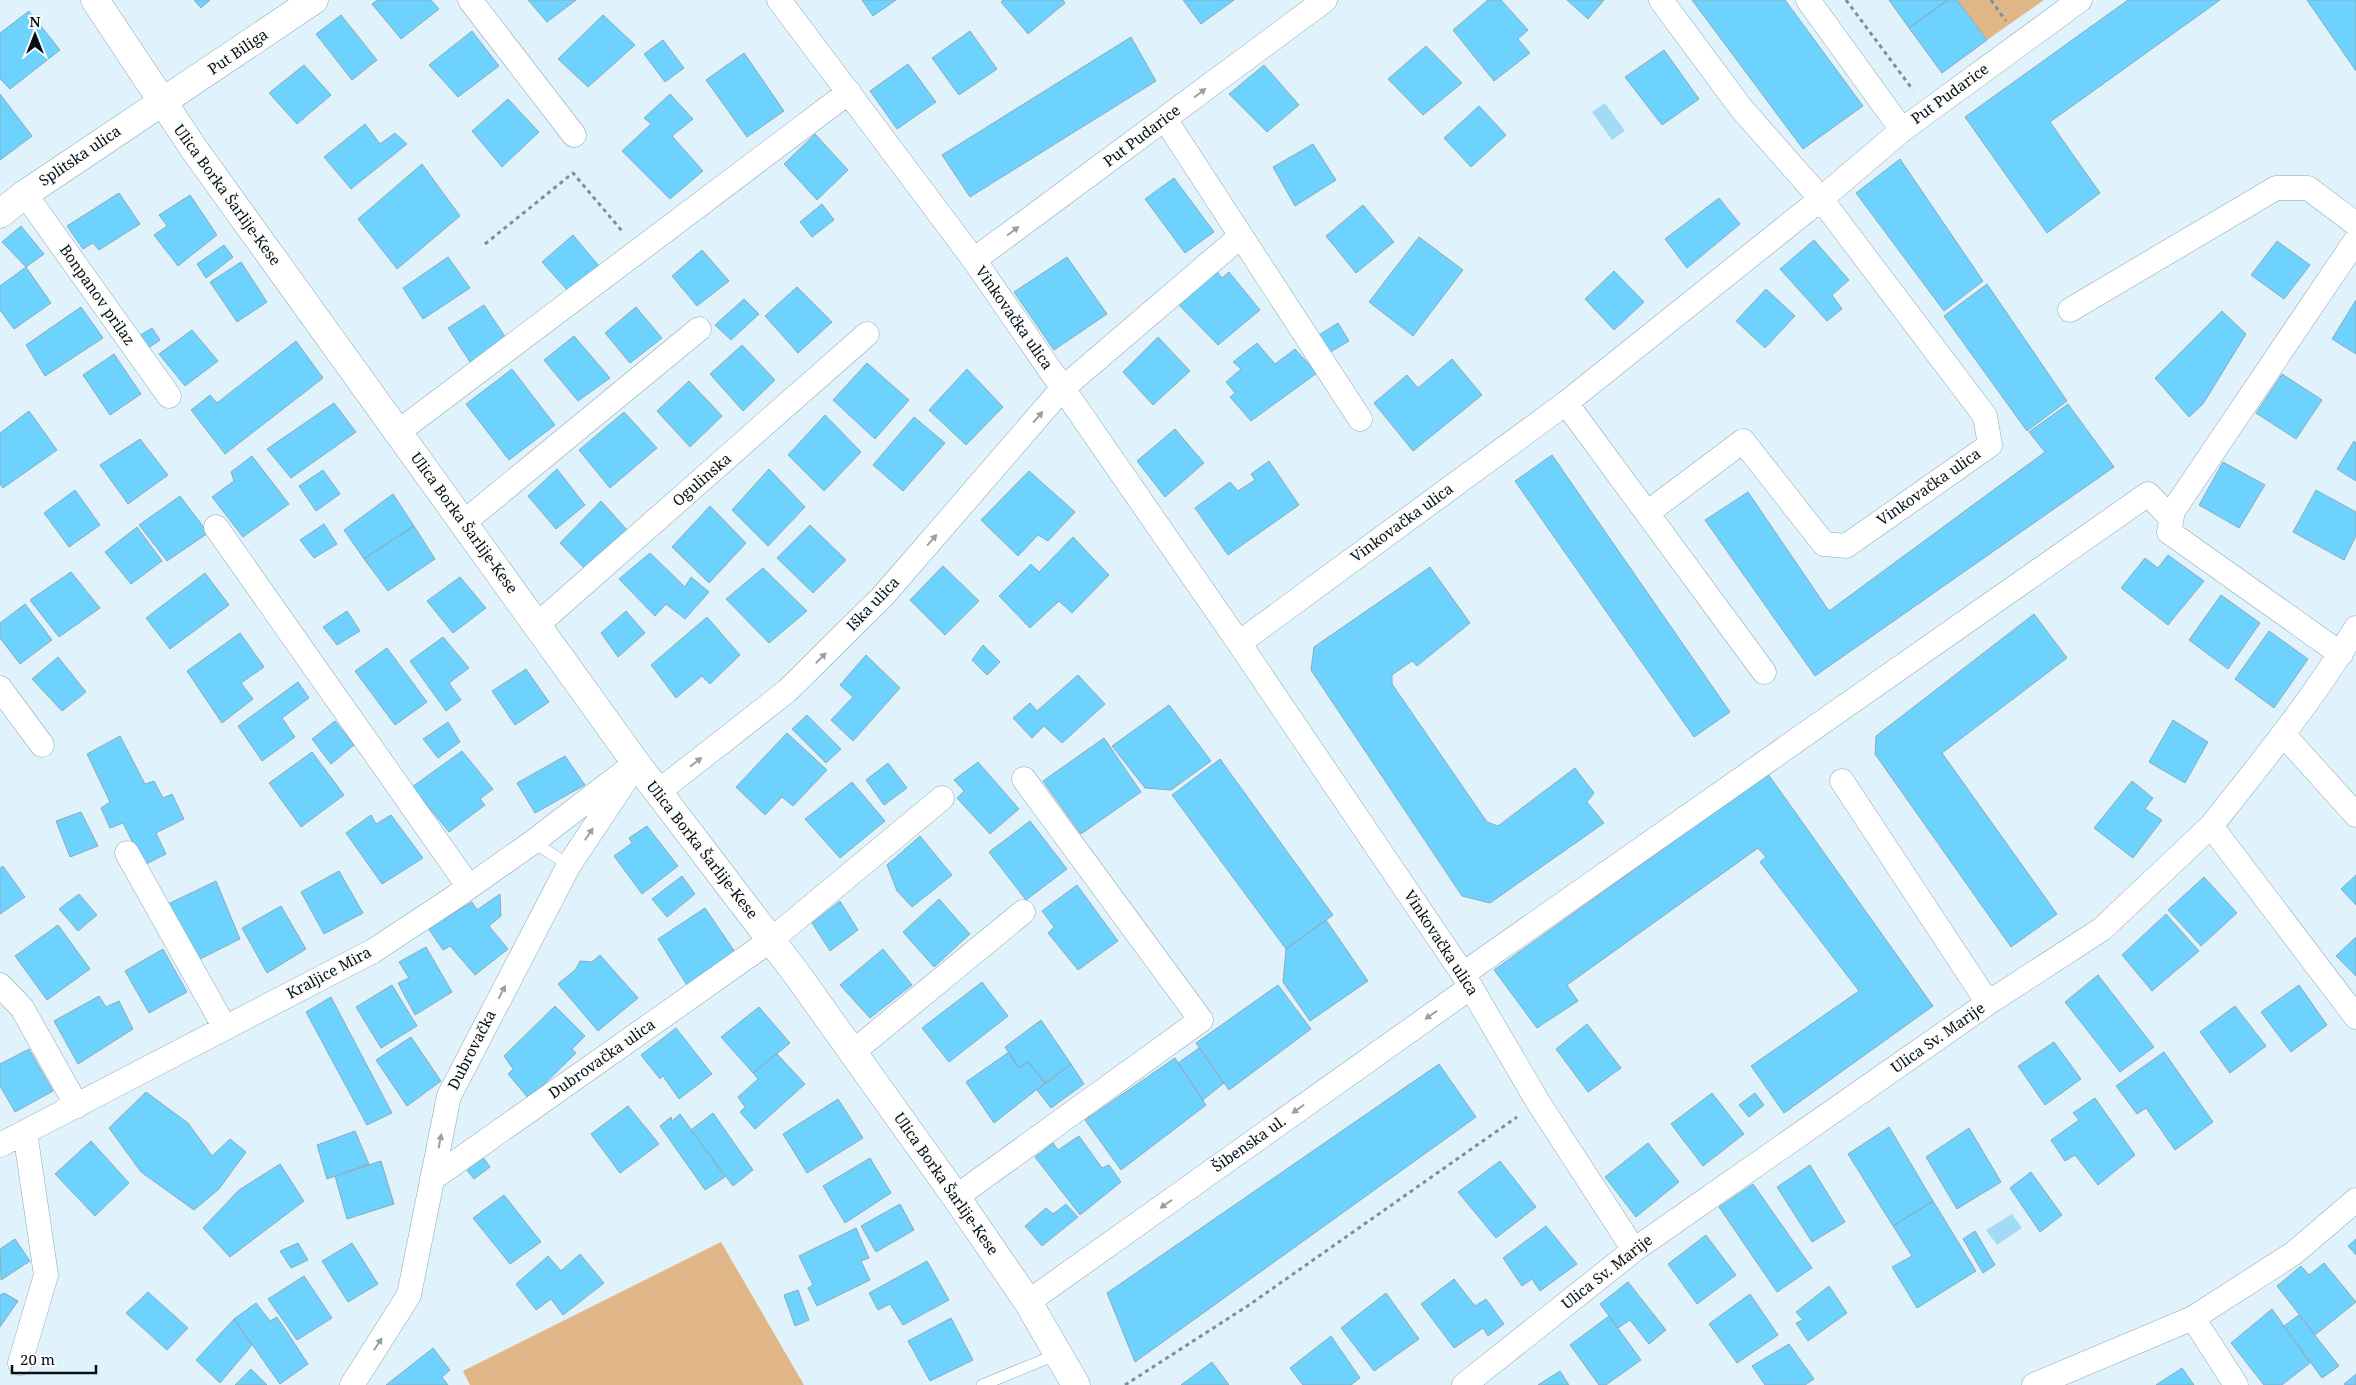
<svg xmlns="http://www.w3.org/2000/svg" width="2356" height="1385" font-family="'Noto Serif',serif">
<rect width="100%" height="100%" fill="#e0f3fc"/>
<path fill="#e0b686" d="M1957 0H2044L1987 40Z
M721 1242 804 1385H470L463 1371Z"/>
<path fill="#a3daf4" d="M1605 103 1625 131 1612 140 1592 112Z
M2012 1214 2022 1228 1997 1245 1986 1230Z"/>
<path fill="#6dd2fe" stroke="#8dabba" d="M194 0H210L201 8Z
M377 0H431L439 9 401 39 372 4Z
M528 0H576L547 22Z
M862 0H896L873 16Z
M1003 0H1063L1065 3 1028 34 1001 2Z
M1183 0H1234L1201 24Z
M1488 0H1501L1528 30 1518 39 1530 53 1494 81 1453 30Z
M1567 0H1604L1588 19Z
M1692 0H1785L1863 106 1803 149Z
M1889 0H1948L1909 28Z
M1948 0H1957L1987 40 1942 73 1909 28Z
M2128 0H2220L2050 122 2100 193 2047 233 1965 117Z
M2307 0H2356V71Z
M29 11 60 50 10 89 0 79V33Z
M341 15 377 60 352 80 316 34Z
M603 15 635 45 588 87 558 59Z
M472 31 499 66 458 97 429 65Z
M970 31 997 69 959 95 932 58Z
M1131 37 1156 81 970 197 942 155Z
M663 40 684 68 665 82 644 54Z
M1426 46 1462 83 1423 115 1388 79Z
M1664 50 1699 99 1662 125 1625 77Z
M744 53 784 111 747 137 706 80Z
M908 64 936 102 897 129 870 91Z
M304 65 331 95 297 124 269 93Z
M1264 65 1299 105 1267 132 1229 94Z
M0 94 32 136 0 160Z
M670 94 693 119 672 136 703 171 670 199 622 151 651 124 644 118Z
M508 99 539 132 502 167 472 131Z
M1479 106 1506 135 1471 167 1444 138Z
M365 124 380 144 395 133 407 144 351 189 324 157Z
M815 134 848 170 817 200 784 164Z
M1313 144 1336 180 1295 206 1273 167Z
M1900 159 1983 281 1944 311 1856 193Z
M422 164 460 216 397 269 358 219Z
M1174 178 1214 232 1185 253 1145 199Z
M119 193 140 224 99 250 93 243 83 249 67 226Z
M190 195 217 235 178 266 154 235 167 226 159 215Z
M1719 198 1740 224 1687 268 1665 239Z
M822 204 834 220 812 237 800 222Z
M1363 205 1394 242 1356 273 1326 236Z
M21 226 44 254 26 267 2 242Z
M573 235 599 266 568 291 542 262Z
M1419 237 1463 270 1413 336 1369 302Z
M1814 240 1849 280 1832 295 1842 309 1827 321 1780 269Z
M2277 241 2310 265 2284 299 2251 275Z
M224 245 233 257 206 278 197 264Z
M702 250 729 281 697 306 672 276Z
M448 257 470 288 423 319 403 288Z
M1067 257 1107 314 1054 350 1014 292Z
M241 262 267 302 237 322 210 282Z
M26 267 51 303 14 329 0 310V286Z
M1214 268 1222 278 1229 272 1260 310 1218 345 1176 302Z
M1614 271 1644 302 1614 330 1585 299Z
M1987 284 2067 401 2027 431 1944 316Z
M797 287 832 322 798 353 765 316Z
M1766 289 1795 316 1765 348 1736 321Z
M744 299 759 314 731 340 715 325Z
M2356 300V354L2332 339Z
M484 305 508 341 472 365 448 328Z
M81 307 103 338 45 376 26 345Z
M636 307 662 338 630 363 605 333Z
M2222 311 2246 334 2203 404 2189 417 2155 378Z
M1338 323 1349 341 1327 354 1317 336Z
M152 328 160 340 147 349 137 337Z
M192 330 218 361 185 386 159 354Z
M574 336 610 378 578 401 544 360Z
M1158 337 1190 371 1153 405 1123 372Z
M296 341 323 378 225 454 191 410 210 395 217 403Z
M1257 343 1275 364 1295 349 1317 373 1251 421 1230 397 1235 393 1226 382 1241 369 1233 362Z
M742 345 775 380 743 411 710 374Z
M114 354 141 394 110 415 83 375Z
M1452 359 1482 395 1413 451 1374 403 1407 375 1418 388Z
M867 363 909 400 875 439 833 400Z
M512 369 555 425 509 460 466 404Z
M967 369 1003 407 966 445 929 410Z
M2282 374 2322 400 2296 439 2256 413Z
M689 381 722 416 690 447 657 411Z
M334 403 356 432 291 478 267 449Z
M2068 404 2114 467 1815 676 1705 520 1748 492 1829 611 2045 452 2029 432Z
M29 411 57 450 3 488 0 484V433Z
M624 412 657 448 610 488 579 450Z
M825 415 861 452 824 491 788 455Z
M914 417 945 443 903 491 873 465Z
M1175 429 1204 463 1165 497 1137 461Z
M140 439 168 475 128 504 100 465Z
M2354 441 2356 443V481L2337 469Z
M1552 455 1730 712 1694 737 1515 481Z
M252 456 289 504 243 537 212 497 234 481 231 472Z
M1269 461 1299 505 1228 555 1195 508 1230 482 1238 491 1255 480 1251 474Z
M2223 462 2265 485 2239 528 2199 505Z
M557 469 585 505 556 529 528 496Z
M769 469 805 507 768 546 732 510Z
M323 470 340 494 316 511 299 486Z
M1029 471 1075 512 1048 541 1038 535 1018 556 981 520Z
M75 490 100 525 69 547 44 513Z
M2316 490 2356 512V536L2344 560 2293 532Z
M393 494 414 526 364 559 344 530Z
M180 496 208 533 167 561 139 525Z
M601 501 629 532 587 571 560 543Z
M710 506 746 543 709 583 672 547Z
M324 524 337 544 314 558 300 540Z
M810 525 846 560 813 593 777 558Z
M414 526 435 559 388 591 364 559Z
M137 527 162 561 131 584 105 552Z
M1073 537 1109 575 1072 613 1059 601 1030 628 999 596 1031 564 1039 572Z
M650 553 685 587 691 577 709 592 685 619 666 604 655 616 619 579Z
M2168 555 2204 581 2168 625 2121 588 2145 558 2158 568Z
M943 566 979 601 945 635 910 600Z
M1430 567 1470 623 1417 666 1412 661 1392 675V684L1487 822 1498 826 1575 768 1594 793 1587 802 1604 823 1490 903 1462 896 1311 670 1314 647Z
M763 568 807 611 769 643 726 599Z
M71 572 100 608 59 637 30 600Z
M205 573 229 605 170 649 146 618Z
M460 577 486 608 453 633 427 601Z
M2221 595 2260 623 2228 669 2189 640Z
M25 604 52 640 20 664 0 638V623Z
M347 611 360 631 337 645 323 627Z
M626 611 645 633 618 657 601 633Z
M2034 614 2067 658 1942 753 2057 914 2011 947 1875 754 1876 736Z
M707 617 740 655 710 684 702 676 676 698 651 665Z
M2269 631 2308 659 2274 708 2235 679Z
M240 633 264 667 241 683 253 699 222 723 187 671Z
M443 637 469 668 449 683 461 700 446 711 410 661Z
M983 645 1000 662 987 675 972 660Z
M387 648 427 702 395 725 355 671Z
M866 655 900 688 853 741 831 720 853 697 840 685Z
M58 657 86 692 62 711 32 679Z
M526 669 549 702 515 725 492 691Z
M1078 675 1105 704 1062 743 1044 726 1032 738 1013 718 1030 703 1037 711Z
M298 682 309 698 282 718 295 737 262 761 238 726Z
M1169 705 1211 761 1171 790 1145 788 1112 746Z
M807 715 841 749 826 763 792 729Z
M2173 720 2208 742 2185 783 2149 762Z
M335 721 354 745 331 764 312 739Z
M448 722 460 742 438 758 423 739Z
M787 733 827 770 793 806 782 797 765 815 736 787Z
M120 736 145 784 154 781 163 798 172 794 184 819 156 833 166 854 144 865 123 823 110 828 101 808 110 802 87 754Z
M1104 738 1141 792 1081 834 1043 781Z
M462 751 493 789 480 799 485 805 449 832 412 787Z
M312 752 344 795 301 827 269 783Z
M565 756 585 785 535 813 517 783Z
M1220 759 1333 915 1286 949 1172 795Z
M978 762 1019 809 990 834 957 798 964 791 954 780Z
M888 763 907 788 884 805 866 780Z
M1768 774 1933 1006 1784 1113 1751 1066 1859 991 1760 862 1766 857 1758 848 1567 985 1578 1001 1537 1028 1494 970Z
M2132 781 2153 798 2145 809 2162 820 2133 858 2094 828Z
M852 782 885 821 840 858 805 819Z
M81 812 98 846 70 857 56 821Z
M371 815 376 824 391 815 423 858 382 884 346 833Z
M1030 821 1067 869 1026 900 989 852Z
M647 826 678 866 642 894 614 856 632 843 629 838Z
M920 836 952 875 912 907 897 891 887 865Z
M3 866 25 897 0 914V868Z
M339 871 363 913 324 934 301 892Z
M2356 875V905L2341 889Z
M682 876 695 894 667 917 652 899Z
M2204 877 2237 913 2201 946 2168 910Z
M216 881 240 939 196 961 168 904Z
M1077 885 1118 941 1078 970 1048 933 1054 927 1042 911Z
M79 894 97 915 78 931 59 909Z
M500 894 501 916 489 926 508 949 475 975 450 946 443 950 428 928 472 902 477 910Z
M939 899 970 934 934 967 903 932Z
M840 901 858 930 830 951 812 923Z
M281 906 306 949 267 973 242 928Z
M705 908 737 955 688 987 658 939Z
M2166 914 2199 951 2152 991 2122 955Z
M1326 920 1368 981 1310 1021 1283 982 1286 949Z
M58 925 90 969 47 1000 15 956Z
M2356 937V976L2336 956Z
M426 947 452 992 415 1015 398 983 409 978 399 962Z
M163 949 187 992 149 1013 125 971Z
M883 949 912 985 870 1018 840 985Z
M600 955 638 998 598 1031 558 984 576 969 580 961 592 962Z
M2098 975 2154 1047 2120 1072 2065 1002Z
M982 982 1008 1016 949 1062 922 1028Z
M392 985 417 1026 381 1048 356 1007Z
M1278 985 1311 1029 1229 1090 1196 1043Z
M2299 985 2327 1025 2291 1052 2261 1012Z
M99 996 106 1007 119 1001 133 1029 78 1064 54 1021Z
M331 997 392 1113 367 1125 306 1012Z
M555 1006 585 1036 572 1049 576 1053 529 1099 508 1074 513 1069 504 1056Z
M2235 1006 2266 1046 2230 1073 2200 1032Z
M759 1007 790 1043 753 1073 721 1037Z
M1041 1020 1071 1064 1045 1083 1028 1062 1019 1068 1005 1047Z
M1587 1024 1621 1068 1588 1092 1556 1049Z
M676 1028 712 1074 679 1099 663 1076 660 1079 641 1055Z
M411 1037 441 1081 407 1106 376 1060Z
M2054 1042 2081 1079 2045 1105 2018 1066Z
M1199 1048 1224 1083 1203 1100 1178 1063Z
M29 1049 53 1091 15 1112 0 1086V1064Z
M1009 1052 1019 1068 1028 1062 1045 1083 994 1123 966 1082Z
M2164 1052 2213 1122 2175 1150 2146 1108 2137 1114 2116 1086Z
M777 1054 805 1084 755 1129 740 1112 745 1107 738 1097 758 1079 753 1073Z
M1175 1058 1206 1105 1121 1170 1085 1120Z
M1071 1064 1084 1084 1051 1108 1037 1090Z
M1439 1064 1476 1117 1135 1362 1107 1293Z
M146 1092 188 1123 212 1156 230 1139 246 1152 219 1189 194 1210 141 1172 109 1128Z
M1712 1093 1744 1134 1703 1166 1671 1124Z
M1755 1093 1764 1105 1749 1117 1739 1105Z
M2095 1098 2135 1155 2098 1185 2075 1155 2065 1161 2051 1140 2079 1120 2073 1113Z
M838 1099 863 1138 807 1173 783 1134Z
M628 1106 659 1144 620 1173 591 1134Z
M713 1113 753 1170 733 1186 691 1130Z
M680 1114 725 1177 705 1190 660 1126 671 1117 672 1121Z
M1889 1127 1933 1201 1893 1226 1848 1154Z
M1969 1128 2001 1182 1957 1209 1926 1157Z
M355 1131 369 1164 327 1179 317 1145Z
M1079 1136 1102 1168 1109 1165 1121 1182 1080 1215 1035 1157 1053 1143 1058 1150Z
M91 1141 129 1183 95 1216 55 1174Z
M1648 1143 1679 1182 1636 1217 1605 1177Z
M483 1157 490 1167 474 1179 466 1169Z
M870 1158 891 1193 845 1223 823 1186Z
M381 1161 394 1204 347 1219 335 1176Z
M1500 1161 1536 1207 1496 1238 1458 1192Z
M280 1164 304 1201 230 1257 203 1228 239 1190Z
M1810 1165 1845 1222 1812 1242 1777 1187Z
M2031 1172 2062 1215 2040 1232 2010 1188Z
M1753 1184 1812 1268 1777 1292 1719 1207Z
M504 1195 541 1242 510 1264 473 1218Z
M1933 1201 1976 1271 1917 1308 1892 1267 1912 1256 1893 1226Z
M900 1204 914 1230 876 1252 861 1226Z
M1066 1204 1078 1217 1042 1246 1025 1226 1046 1208 1053 1214Z
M1546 1226 1577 1264 1540 1291 1532 1279 1522 1286 1503 1258Z
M856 1228 869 1258 861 1261 870 1280 817 1306 808 1288 813 1285 799 1256Z
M1975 1231 1995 1265 1983 1273 1963 1239Z
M1706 1235 1736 1275 1697 1304 1668 1264Z
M15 1239 30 1261 1 1280 0 1249Z
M2356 1239V1255L2348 1246Z
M298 1243 308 1260 291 1268 280 1251Z
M352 1243 378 1284 348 1302 322 1261Z
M580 1254 604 1283 563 1315 551 1299 536 1310 516 1284 548 1256 561 1271Z
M927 1261 949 1300 903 1325 890 1304 878 1310 869 1293Z
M2324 1263 2356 1302 2315 1335 2277 1286 2301 1266 2309 1275Z
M304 1276 332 1318 297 1340 268 1299Z
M1454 1279 1475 1306 1486 1299 1504 1324 1488 1336 1483 1328 1454 1348 1421 1304Z
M1628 1282 1666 1330 1649 1344 1630 1320 1618 1328 1600 1304Z
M1829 1286 1847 1313 1808 1341 1796 1323 1803 1320 1796 1312Z
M798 1290 809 1320 795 1326 784 1295Z
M148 1292 188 1328 167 1350 126 1313Z
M4 1293 18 1301 0 1327V1295Z
M1386 1293 1419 1339 1374 1371 1341 1328Z
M1750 1294 1778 1335 1737 1363 1709 1324Z
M256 1303 270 1321 277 1317 308 1364 280 1384 234 1319Z
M2272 1309 2310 1363 2282 1385H2264L2231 1343Z
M2299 1315 2339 1366 2322 1378 2284 1326Z
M1609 1316 1641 1360 1606 1385H1599L1570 1345Z
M951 1318 973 1360 930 1381 908 1341Z
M234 1319 252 1345 220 1383 196 1360Z
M1331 1336 1360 1378 1351 1385H1303L1290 1368Z
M1789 1344 1814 1379 1805 1385H1765L1752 1366Z
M433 1348 450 1370 442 1377 448 1385H386Z
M1212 1362 1229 1385H1181Z
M2182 1368 2194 1385H2156Z
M251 1369 267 1385H235Z
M1560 1371 1569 1385H1538Z
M2356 1374V1385H2346L2344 1384Z"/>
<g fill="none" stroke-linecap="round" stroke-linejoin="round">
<defs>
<path id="lane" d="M533 842 569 865
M982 1385 1058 1354"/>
<path id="street" d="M470 0 574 135
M779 0 974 260 1239 643 1463 974 1538 1102 1634 1250
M1808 0 1902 130
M1165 119 1360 419
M25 194 169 396
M974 260 1325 0
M2070 310 2276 188H2308L2356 224
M1566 403 1764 672
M398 432 849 92
M1647 513 1743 441 1824 544 1846 546 1990 445 1985 416 1821 199 1741 108 1661 0
M463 523 699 329
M216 527 469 887
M537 625 867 334
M1239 643 1566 403 1821 199 1902 130 2080 0
M2341 654 2169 532 2173 511 2356 240
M0 688 42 745
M2283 734 2356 815
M1842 781 1988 1003
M658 792 787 691 883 596 1062 389 1241 236
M2211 826C2262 762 2314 698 2356 628
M127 853 225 1028
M1463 974 2148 494 2171 518
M0 985 22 1008 77 1106
M853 1052 1023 912
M0 1145 373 951 452 899 533 842 636 763
M432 1179 771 940 942 798
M956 1197 1201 1020 1024 779
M1028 1302 1471 987
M20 1363 46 1275 25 1132
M352 1385 409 1295 449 1096 569 865 629 775
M1464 1385 1634 1250 1988 1003 2102 929 2211 826 2356 1017
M2034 1385 2193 1318
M2236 1385 2193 1318 2294 1253 2356 1200"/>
<path id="secondary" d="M95 0 194 149 636 763 796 973 956 1197 1028 1302 1076 1385
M0 214 25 194 314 0"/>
</defs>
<use href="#lane" stroke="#8aa8b7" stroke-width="12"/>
<use href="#street" stroke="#8aa8b7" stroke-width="25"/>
<use href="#secondary" stroke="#8aa8b7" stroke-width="29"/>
<path stroke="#808f97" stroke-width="3" stroke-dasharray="4 4" stroke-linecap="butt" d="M1846 0 1913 90
M1991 0 2006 21
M485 244 573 173 622 231
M1125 1385 1249 1305 1517 1117"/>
<use href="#lane" stroke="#fff" stroke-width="11"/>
<use href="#street" stroke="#fff" stroke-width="24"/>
<use href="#secondary" stroke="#fff" stroke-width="28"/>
</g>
<defs><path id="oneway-solid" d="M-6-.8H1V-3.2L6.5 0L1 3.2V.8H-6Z" transform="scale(1.25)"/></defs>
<g fill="#9b9fa1">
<use href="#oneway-solid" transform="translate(1200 93) rotate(-37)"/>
<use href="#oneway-solid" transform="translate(1013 231) rotate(-37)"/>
<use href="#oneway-solid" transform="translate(1038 417) rotate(-49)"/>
<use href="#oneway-solid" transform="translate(932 540) rotate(-49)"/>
<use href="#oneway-solid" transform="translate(821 658) rotate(-45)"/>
<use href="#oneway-solid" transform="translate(696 762) rotate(-38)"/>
<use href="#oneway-solid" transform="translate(589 834) rotate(-57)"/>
<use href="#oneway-solid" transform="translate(502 992) rotate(-63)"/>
<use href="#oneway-solid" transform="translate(1431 1015) rotate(145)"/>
<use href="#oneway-solid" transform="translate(1298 1109) rotate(145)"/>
<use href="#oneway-solid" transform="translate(440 1141) rotate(-79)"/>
<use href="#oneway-solid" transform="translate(1166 1204) rotate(145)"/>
<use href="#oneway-solid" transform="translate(378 1344) rotate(-57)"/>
</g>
<g text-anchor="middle" stroke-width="4" stroke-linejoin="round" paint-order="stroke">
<g font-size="15" fill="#051015" stroke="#fcfcfc">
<text transform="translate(238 52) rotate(-34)" y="5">Put Biliga</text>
<text transform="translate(1950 94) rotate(-36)" y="5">Put Pudarice</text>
<text transform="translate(1142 136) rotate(-37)" y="5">Put Pudarice</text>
<text transform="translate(80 156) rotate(-34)" y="5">Splitska ulica</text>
<text transform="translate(227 195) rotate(54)" y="5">Ulica Borka Šarlije-Kese</text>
<text transform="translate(97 295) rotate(55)" y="5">Bonpanov prilaz</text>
<text transform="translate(1014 318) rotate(55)" y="5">Vinkovačka ulica</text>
<text transform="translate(702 480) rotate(-41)" y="5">Ogulinska</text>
<text transform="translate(1929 487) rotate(-35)" y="5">Vinkovačka ulica</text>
<text transform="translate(464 523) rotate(54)" y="5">Ulica Borka Šarlije-Kese</text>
<text transform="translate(1402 523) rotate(-36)" y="5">Vinkovačka ulica</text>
<text transform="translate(873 604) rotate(-46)" y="5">Iška ulica</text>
<text transform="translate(702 850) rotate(52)" y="5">Ulica Borka Šarlije-Kese</text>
<text transform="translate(1441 943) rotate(57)" y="5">Vinkovačka ulica</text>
<text transform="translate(329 973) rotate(-28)" y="5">Kraljice Mira</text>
<text transform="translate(1938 1038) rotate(-35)" y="5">Ulica Sv. Marije</text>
<text transform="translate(472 1050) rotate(-63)" y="5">Dubrovačka</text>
<text transform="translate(602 1059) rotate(-35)" y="5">Dubrovačka ulica</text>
<text transform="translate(1249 1144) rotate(-35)" y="5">Šibenska ul.</text>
<text transform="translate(946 1184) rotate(55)" y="5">Ulica Borka Šarlije-Kese</text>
<text transform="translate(1607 1272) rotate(-38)" y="5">Ulica Sv. Marije</text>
</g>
</g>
<g transform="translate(35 35)" stroke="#fcfcfc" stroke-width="4" paint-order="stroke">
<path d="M0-4L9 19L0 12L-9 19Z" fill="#051015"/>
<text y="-8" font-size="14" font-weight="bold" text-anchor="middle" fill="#051015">N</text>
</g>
<path d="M12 1365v8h84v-8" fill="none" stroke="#051015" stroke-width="2.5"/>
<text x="20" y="1365" font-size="15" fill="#051015" stroke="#fcfcfc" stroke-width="4" paint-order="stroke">20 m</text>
</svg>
